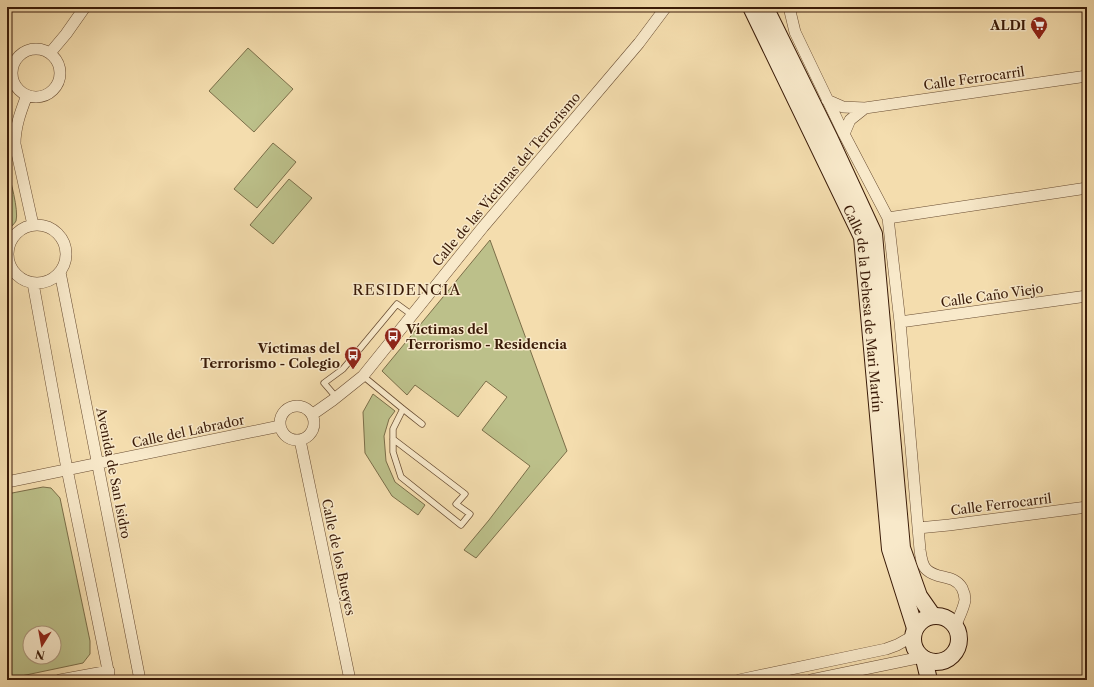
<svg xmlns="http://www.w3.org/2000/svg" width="1094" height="687" font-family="'Libre Caslon Text',serif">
<rect width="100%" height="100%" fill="#f4ddae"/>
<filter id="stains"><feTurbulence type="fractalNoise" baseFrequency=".005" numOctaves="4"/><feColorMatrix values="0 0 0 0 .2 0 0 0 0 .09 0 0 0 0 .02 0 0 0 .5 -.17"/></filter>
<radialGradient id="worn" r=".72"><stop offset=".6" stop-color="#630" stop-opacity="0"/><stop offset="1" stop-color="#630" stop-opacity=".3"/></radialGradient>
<path fill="#bcc08a" stroke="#7b6e49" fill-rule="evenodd" d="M248 48 293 89 254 132 209 91Z
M273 143 296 162 257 208 234 189Z
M7 167C10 179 19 210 16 221 14 225 10 227 7 230Z
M289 179 312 198 273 244 250 225Z
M490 240 567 451 476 558 464 550 489 520 530 466 482 430 507 397 486 381 458 417 415 385 407 395 382 371Z
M373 394 395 411 389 419 384 436 386 461 395 482 425 505 418 515 392 496 365 453 363 412Z
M43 487 51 488 60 498 90 641V654L83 663 7 679V494ZM30 633H54V657H30Z"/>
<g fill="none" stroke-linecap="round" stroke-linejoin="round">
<defs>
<path id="lane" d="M363 376 403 409 422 424
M336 397 324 383 343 369 397 304 412 315
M393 439 465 494 456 504 470 514 461 525 401 477 393 452V429L403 409"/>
<path id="street" d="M789 7 795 32 844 134 888 218 900 322 920 550C921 557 922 566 927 570 938 580 954 574 962 588 964 592 965 596 965 600 964 608 958 619 955 627
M12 73a24 24 0 1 1 48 0a24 24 0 1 1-48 0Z
M50 53 66 34 85 7
M27 95C21 111 15 126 15 144L33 225
M827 100 843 107 865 108 1087 76
M844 134 850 120 865 108
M888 218 1087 188
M8 254a29 29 0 1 1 58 0a29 29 0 1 1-58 0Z
M60 272 140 680
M33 283 67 469 110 680
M900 322 1087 296
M280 423a17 17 0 1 1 34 0a17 17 0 1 1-34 0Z
M313 414 333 400 363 376 483 227 639 43 666 7
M300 440 350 680
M7 482 280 426
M918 528 949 525 1087 507
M60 680 109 671
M739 680 886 649 897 645 913 636
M811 680 922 657"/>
<g id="secondary">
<path id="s1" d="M751 7 862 237 890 549 915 628"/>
<path d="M765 7 830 139 874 234 902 548 919 596 933 616"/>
<circle cx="936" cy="639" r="23"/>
<path d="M924 659 929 680"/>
</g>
</defs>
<use href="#lane" stroke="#684c32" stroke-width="7"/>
<use href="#street" stroke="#684c32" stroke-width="12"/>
<use href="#secondary" stroke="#3a1b08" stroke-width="18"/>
<use href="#lane" stroke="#f8e9ca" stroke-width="5.5"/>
<use href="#street" stroke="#f8e9ca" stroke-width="11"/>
<use href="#secondary" stroke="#f8e9ca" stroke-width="16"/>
</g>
<defs>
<symbol id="supermarket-pin" viewBox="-11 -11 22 30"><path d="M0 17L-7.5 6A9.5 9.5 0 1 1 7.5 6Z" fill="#8f2418" stroke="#f8e9ca"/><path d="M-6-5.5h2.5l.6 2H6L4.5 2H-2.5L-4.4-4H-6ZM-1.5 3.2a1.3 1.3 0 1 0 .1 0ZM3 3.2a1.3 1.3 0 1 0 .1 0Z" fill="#fff"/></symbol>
<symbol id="bus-pin" viewBox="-11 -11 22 30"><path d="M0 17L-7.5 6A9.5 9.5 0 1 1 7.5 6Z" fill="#8f2418" stroke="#f8e9ca"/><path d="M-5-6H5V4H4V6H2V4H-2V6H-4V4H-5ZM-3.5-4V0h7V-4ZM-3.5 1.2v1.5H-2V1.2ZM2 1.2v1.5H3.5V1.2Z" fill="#fff"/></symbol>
</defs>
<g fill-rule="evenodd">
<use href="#supermarket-pin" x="1029" y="15" width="20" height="27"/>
<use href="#bus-pin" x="383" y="326" width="20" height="27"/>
<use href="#bus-pin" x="343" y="345" width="20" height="27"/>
</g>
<g text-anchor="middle" stroke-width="3" stroke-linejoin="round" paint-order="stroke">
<g font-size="13" font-weight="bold" fill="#3a1b08" stroke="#f8e9ca" text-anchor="end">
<text x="1026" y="30">ALDI</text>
<text x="406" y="334" text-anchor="start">Víctimas del<tspan x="406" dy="15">Terrorismo - Residencia</tspan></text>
<text x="340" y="353">Víctimas del<tspan x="340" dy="15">Terrorismo - Colegio</tspan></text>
</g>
<g font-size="13" fill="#3a1b08" stroke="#f8e9ca">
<text transform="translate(974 78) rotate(-8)" y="5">Calle Ferrocarril</text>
<text transform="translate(506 179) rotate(-50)" y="5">Calle de las Víctimas del Terrorismo</text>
<text transform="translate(992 295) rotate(-8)" y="5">Calle Caño Viejo</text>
<text dy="5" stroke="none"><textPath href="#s1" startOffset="326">Calle de la Dehesa de Mari Martín</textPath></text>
<text transform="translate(188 431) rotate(-12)" y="5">Calle del Labrador</text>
<text transform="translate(114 473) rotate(79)" y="5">Avenida de San Isidro</text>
<text transform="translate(1001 504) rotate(-7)" y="5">Calle Ferrocarril</text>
<text transform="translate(339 557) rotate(78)" y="5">Calle de los Bueyes</text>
</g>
<g font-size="15" letter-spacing="1" fill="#3a1b08" stroke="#f8e9ca">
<text x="407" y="295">RESIDENCIA</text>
</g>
</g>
<rect width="1094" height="687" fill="none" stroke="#f4ddae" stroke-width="24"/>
<rect x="8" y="8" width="1078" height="671" fill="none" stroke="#3a1b08" stroke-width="2"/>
<rect x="12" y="12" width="1070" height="663" fill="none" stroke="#3a1b08"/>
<g transform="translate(42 645) rotate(191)"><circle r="19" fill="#f8e9ca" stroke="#ac977c"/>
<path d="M0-3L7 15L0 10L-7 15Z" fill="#8f2418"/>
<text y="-6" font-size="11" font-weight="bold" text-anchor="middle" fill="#3a1b08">N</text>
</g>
<rect width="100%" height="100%" filter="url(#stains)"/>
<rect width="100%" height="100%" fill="url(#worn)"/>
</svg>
